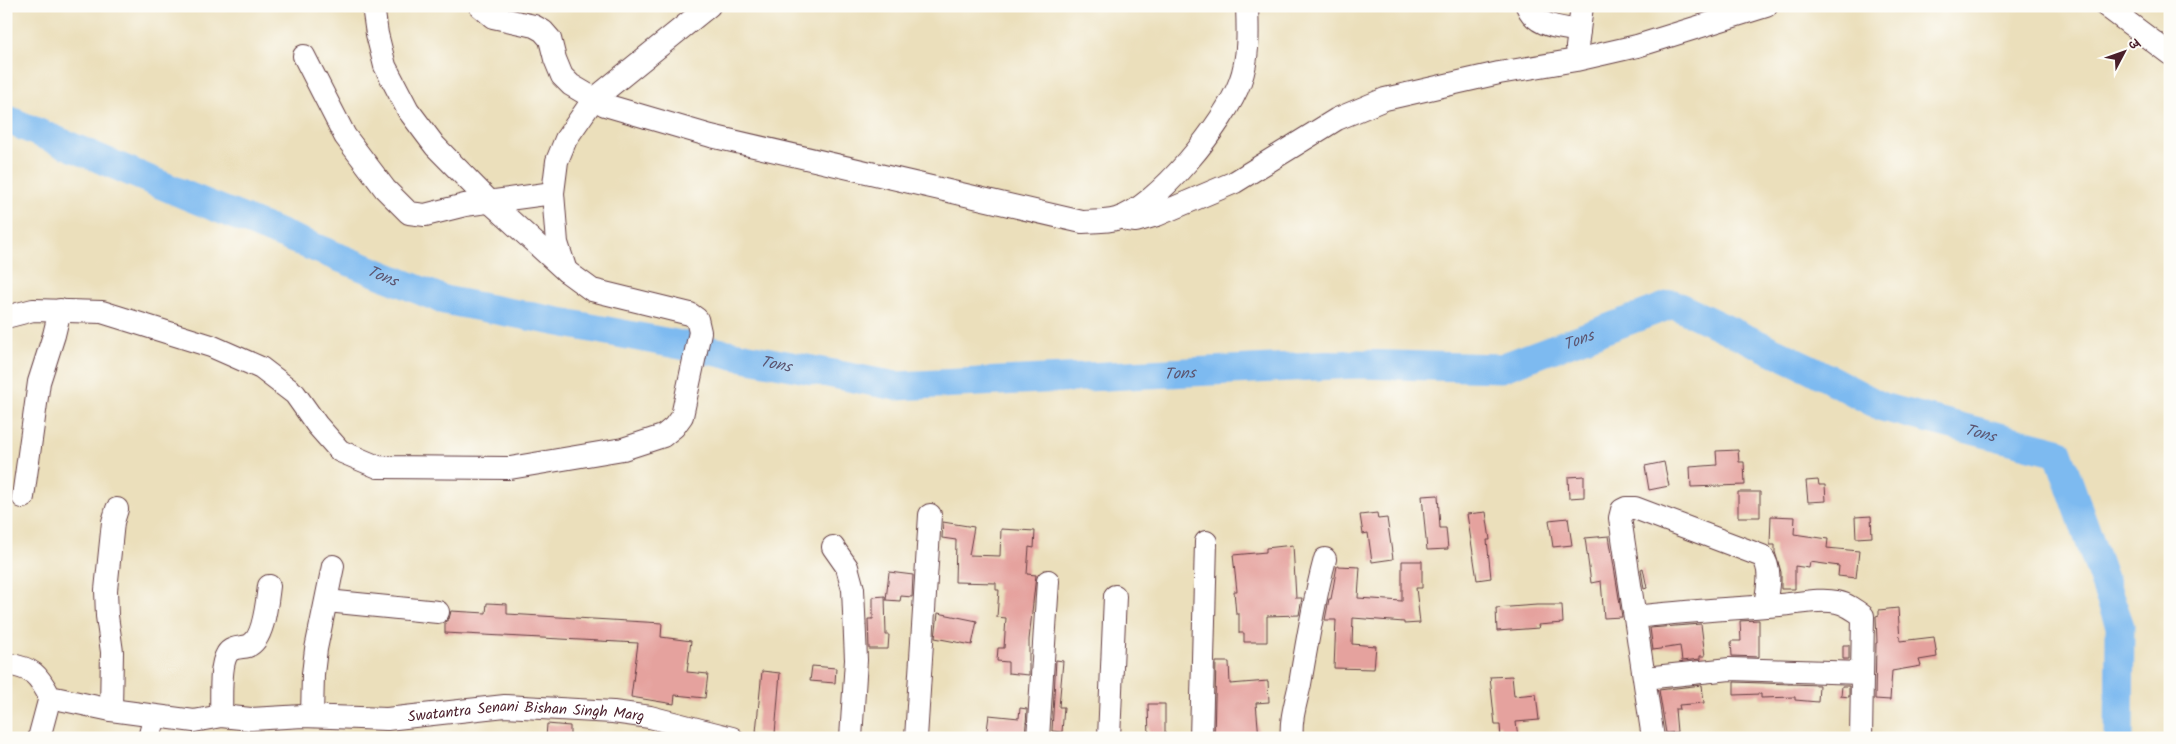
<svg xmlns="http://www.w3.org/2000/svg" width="2176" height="744" font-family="Kalam,'Playpen Sans Deva',sans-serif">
<rect width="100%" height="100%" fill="#fdfcf7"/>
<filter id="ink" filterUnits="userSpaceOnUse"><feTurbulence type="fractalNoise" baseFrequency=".02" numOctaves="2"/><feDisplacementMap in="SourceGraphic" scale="10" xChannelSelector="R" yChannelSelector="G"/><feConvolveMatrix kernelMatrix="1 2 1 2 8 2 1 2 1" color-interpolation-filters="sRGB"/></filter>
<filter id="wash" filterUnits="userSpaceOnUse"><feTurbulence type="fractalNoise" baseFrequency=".0096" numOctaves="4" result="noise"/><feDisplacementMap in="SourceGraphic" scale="20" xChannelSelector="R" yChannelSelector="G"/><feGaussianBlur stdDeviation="1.12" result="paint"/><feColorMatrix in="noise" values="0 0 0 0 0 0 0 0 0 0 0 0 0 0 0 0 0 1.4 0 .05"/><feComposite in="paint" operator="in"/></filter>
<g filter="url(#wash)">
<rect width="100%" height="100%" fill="#ebdfbb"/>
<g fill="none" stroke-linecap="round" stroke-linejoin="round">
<path stroke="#7dbaf0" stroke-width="29" id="s1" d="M6 119 190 197 444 300 896 386 1357 364 1501 368 1673 304 1811 369 1882 407 2058 452 2120 626 2119 738"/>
</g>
<g id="blocks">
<path fill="#e5a29e" d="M1738 450 1739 462H1744L1745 485 1691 487 1690 467 1717 465 1716 451Z
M1664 462 1669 486 1649 490 1645 466Z
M1584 476V497L1569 498 1568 477Z
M1818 480 1819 485H1825L1826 501 1808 502 1806 481Z
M1738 492H1760V517H1738Z
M1438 495 1440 528H1446L1448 549 1427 550 1422 496Z
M1486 512 1490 540H1487L1491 578 1477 580 1467 514Z
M1377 513 1378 519 1387 518 1393 559 1372 562 1368 533 1363 534 1360 515Z
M1771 516 1795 517 1794 534 1828 539 1827 548 1859 551 1856 578 1838 576 1839 566 1810 562 1809 568 1795 566V589H1781V572L1775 552V545H1770Z
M1871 516 1872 537 1856 538 1855 517Z
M1568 518 1572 545 1553 547 1549 520Z
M943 522 974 527 969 555 1000 556 1001 529 1035 531 1034 548 1029 547 1027 574 1036 575 1029 640V675L1008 673V662L997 661 998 648H1004L1006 618 997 617 999 590H996V583L955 582 956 540 942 538Z
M1609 536 1622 617 1604 618 1601 581 1591 583 1585 538Z
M1293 545 1296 598H1302L1299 615 1267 616V642H1244V633H1239V614H1236L1234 591H1237L1233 555 1266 552V548Z
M1402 561H1422V588H1416L1420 623 1404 624V622L1353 618 1352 644 1376 646 1374 669 1334 668 1336 620H1325L1329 599H1331L1337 566 1360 567 1358 598 1402 601Z
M1643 568 1647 588 1644 589 1641 569Z
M889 572 913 575 912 597 901 596 900 601 886 600Z
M885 596 886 635H889L888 649H869L868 619H873V597Z
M487 603 507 604V614L662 623 661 637 691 641 687 672 708 674 705 698 675 695 674 704 631 697 638 643 445 633V622L449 619 451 611 486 613Z
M1537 605H1562L1563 623 1538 625 1539 628 1497 631 1496 608Z
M1898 608 1900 641 1934 637 1937 657 1919 660 1921 666 1892 671 1890 700 1875 699 1876 643H1877L1876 616 1879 615V610Z
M938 613 977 621 972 645 935 638Z
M1759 620V657L1732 656 1731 641H1741L1740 621Z
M1701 624 1705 656H1700V659L1682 661 1680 646 1653 650 1650 628Z
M1843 645H1849V659H1843Z
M1056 660 1063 661 1059 707H1064L1062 732 1052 731Z
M1216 662H1229L1230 684 1268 681 1269 702 1256 703 1259 738H1214Z
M812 666 836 668 835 683 810 681Z
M762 671 780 673 775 734 756 732Z
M1512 676 1514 696 1536 694 1539 720 1516 722 1518 738H1501L1500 725H1495L1490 677Z
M1734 682 1819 685 1818 702 1795 700V697L1761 698V694L1734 695Z
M1702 685 1704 703 1679 705 1680 709H1675L1677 732 1666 733 1659 690Z
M1842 686H1849V697L1841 696Z
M1148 704H1165V738H1149Z
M1020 708 1027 709 1025 738H986L989 715 1019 718Z
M547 724 570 726V738H546Z"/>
</g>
</g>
<g filter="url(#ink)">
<use href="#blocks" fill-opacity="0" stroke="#623c41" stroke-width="1"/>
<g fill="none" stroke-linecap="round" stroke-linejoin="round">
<defs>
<g id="minor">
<path d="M480 6 493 17 534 26 543 31 550 39 555 59 562 76 571 85 605 105 711 136 1082 222C1093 221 1106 222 1116 219 1157 208 1226 121 1240 82 1249 58 1248 32 1247 6"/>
<path d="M1527 6C1536 27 1559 27 1579 31"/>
<path d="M2106 6 2170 54"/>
<path d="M1577 47 1582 6"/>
<path d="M304 56 345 136 385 189 409 213 425 215 465 205 553 193"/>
<path d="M1128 220 1136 221 1157 215 1235 182 1337 119 1385 99 1499 73 1576 60 1637 46 1766 6"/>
<path d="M566 271 557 243 553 193 557 161 566 139 593 100 709 6"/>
<path d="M6 317 33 310 102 312 211 346 261 368 295 394 317 425 340 451 378 467 510 468 623 449 663 436 674 427 682 416 700 332 697 319 690 314 592 290 566 271 490 202 435 146 408 110 385 66 377 34 373 6"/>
<path d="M23 497 39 382 54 335 60 310"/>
<path d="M833 547 847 567 853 589 856 660 851 738"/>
<path d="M327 601 438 612"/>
<path d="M1635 617C1683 611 1731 609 1780 605 1798 604 1819 598 1837 602 1847 604 1855 610 1863 616L1861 738"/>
<path id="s2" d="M6 664C33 668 38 674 50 697L111 710 194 721 221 716 251 719 303 716 387 719 505 706 613 712 650 717 732 738"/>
<path d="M1645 678 1730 669 1862 673"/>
<path d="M111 710 112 652 107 616 106 590 113 522 117 509"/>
<path d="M221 716C222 700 219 667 227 654 231 647 240 648 248 646 264 640 267 601 269 586"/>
<path d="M312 716 313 674 316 649 333 566"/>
<path d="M39 738 50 697"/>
<path d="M149 738 155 716"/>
<path d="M916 738 930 515"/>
<path d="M1038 738 1048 581"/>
<path d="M1109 738 1115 596"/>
<path d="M1201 738 1206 542"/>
<path d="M1292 738C1290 720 1296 702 1300 684 1307 642 1314 600 1325 559"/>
<path d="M1653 738 1620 518 1622 510 1626 508H1635L1762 556C1773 570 1767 589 1765 606"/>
</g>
</defs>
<use href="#minor" stroke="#623c41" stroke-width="24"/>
<use href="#minor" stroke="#fff" stroke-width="22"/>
</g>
</g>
<g text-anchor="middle" stroke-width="4" stroke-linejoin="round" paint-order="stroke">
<g font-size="15" fill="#4a1f2b" stroke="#fdfcf7">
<text dy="5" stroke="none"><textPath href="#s2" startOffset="538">Swatantra Senani Bishan Singh Marg</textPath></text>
</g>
<g font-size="16" font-style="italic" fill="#5c5570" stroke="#fdfcf7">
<text dy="6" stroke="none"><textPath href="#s1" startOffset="408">Tons</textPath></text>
<text dy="6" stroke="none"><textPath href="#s1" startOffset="1622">Tons</textPath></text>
<text dy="6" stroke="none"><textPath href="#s1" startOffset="812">Tons</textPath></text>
<text dy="6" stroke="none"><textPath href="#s1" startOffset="1218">Tons</textPath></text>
<text dy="6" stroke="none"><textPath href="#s1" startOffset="2058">Tons</textPath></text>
</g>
</g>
<rect width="2176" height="744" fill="none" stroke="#fdfcf7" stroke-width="25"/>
<g transform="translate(2124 52) rotate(49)" stroke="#fdfcf7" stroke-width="4" paint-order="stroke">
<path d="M0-4L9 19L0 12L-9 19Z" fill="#4a1f2b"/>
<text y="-8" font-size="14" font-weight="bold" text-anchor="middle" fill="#4a1f2b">उ</text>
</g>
</svg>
